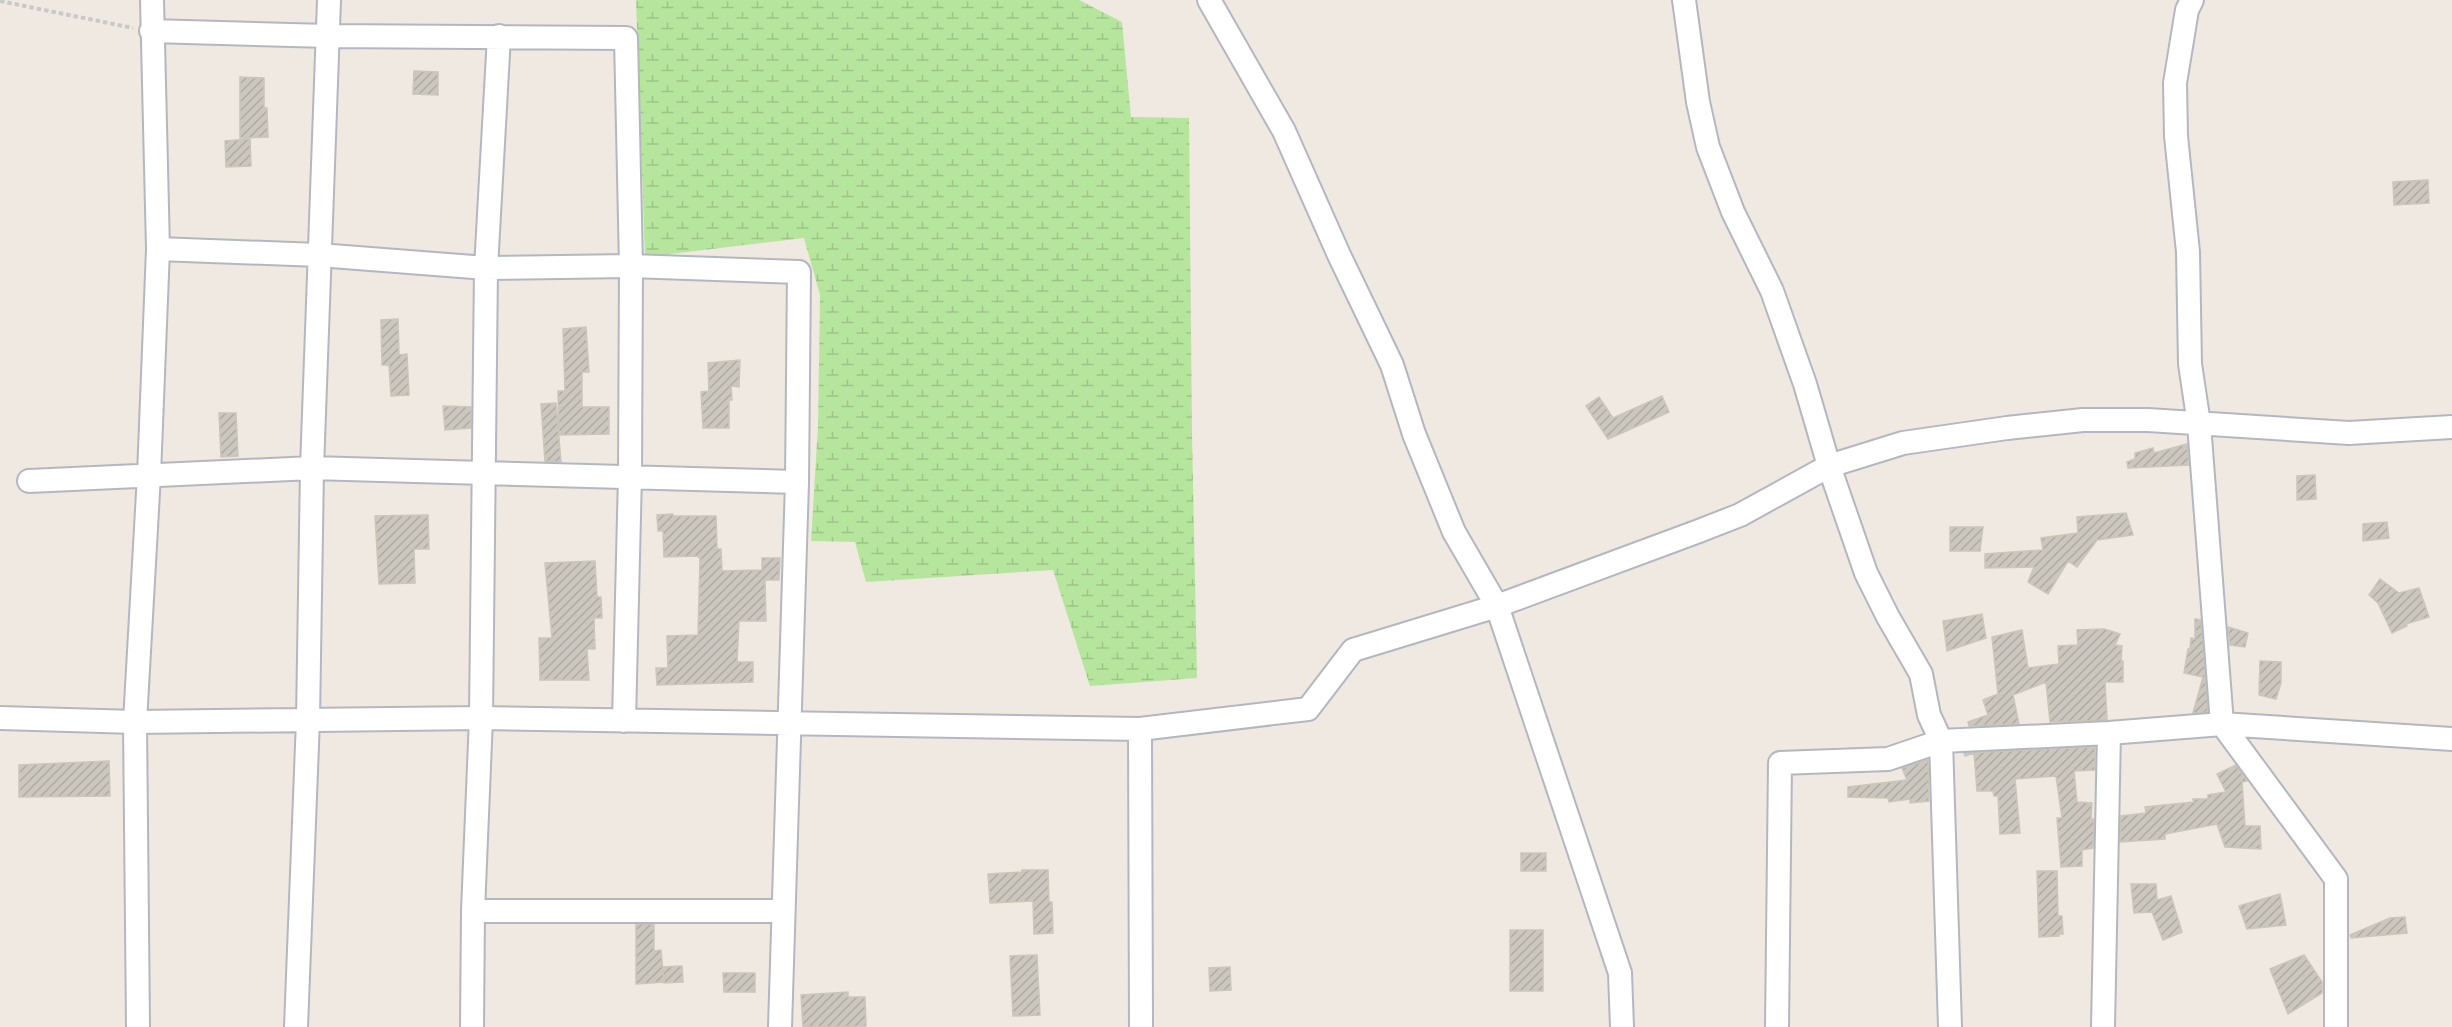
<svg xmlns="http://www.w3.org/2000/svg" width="2452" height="1027" font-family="Quicksand,sans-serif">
<defs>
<pattern id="wetland-marsh" width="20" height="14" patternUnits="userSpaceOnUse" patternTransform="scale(1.5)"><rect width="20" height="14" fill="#b6e59e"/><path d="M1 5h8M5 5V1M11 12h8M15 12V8" fill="none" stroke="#9dc588"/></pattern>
<pattern id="building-hatch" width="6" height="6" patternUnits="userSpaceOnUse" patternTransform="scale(1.5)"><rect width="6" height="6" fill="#cbc7bf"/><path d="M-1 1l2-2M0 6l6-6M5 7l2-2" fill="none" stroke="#afaba4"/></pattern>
</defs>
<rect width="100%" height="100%" fill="#efe9e1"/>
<path fill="url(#wetland-marsh)" d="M636 0H1079L1122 22 1131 117 1189 118 1192 435 1197 678 1090 686 1053 570 866 582 855 542 811 541 818 427 820 295 804 238 645 257Z"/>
<path fill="url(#building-hatch)" stroke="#cbc5ba" stroke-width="1.5" d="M414 71 438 72V95L413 94Z
M240 77 264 78V108H267L268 137 240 138Z
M250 139 251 166 226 167 225 141Z
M2428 180 2429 203 2394 205 2393 182Z
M398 319 399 355 407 354 409 395 391 396 389 365H382L381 320Z
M586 327 589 372H582V407H609V434L559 435 558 391H565L563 329Z
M740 360 739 387 731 386 732 400H729V428H703L701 392 709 391 708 363Z
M1662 396 1669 412 1608 439 1586 406 1599 397 1613 418Z
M556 403 561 462 545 461 541 404Z
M443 406 471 407V428L445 430Z
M219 413H236L238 456 221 457Z
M2187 444 2189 465 2128 468 2127 462 2135 459V453L2153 448 2154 453Z
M2315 475 2316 499 2297 500V476Z
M2126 513 2133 535 2097 540 2077 567 2068 561 2048 594 2028 582 2034 567 1985 568V554L2043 550 2041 538 2078 533 2077 517Z
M673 514V516H716L717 549H721L722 571 762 570V558H780L779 580H765L766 621H739L737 662H753V682L657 685 656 668H668L667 636 698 635 700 559 698 556 664 557 663 531H658L657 515Z
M428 515 429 549H414L415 583 379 584 375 516Z
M2387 522 2389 538 2363 541V524Z
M1950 527H1983L1980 551H1950Z
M595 561 597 597H601L602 618H594L595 649H587L589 680H540L539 638H552L545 563Z
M2380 579 2399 593 2419 588 2429 617 2406 624 2407 626 2392 633 2378 603 2369 595Z
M1982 614 1986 638 1947 651 1943 621Z
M2195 619 2201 620 2208 712 2193 713 2203 677 2184 673 2188 649H2190L2191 638 2195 639Z
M2228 627 2248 633 2245 647 2230 645Z
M2104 629 2120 634 2115 645 2122 646 2121 661H2123V682H2105L2107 720 2050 722 2046 682 2013 695 2019 724 1969 726 1968 722 1988 715 1983 700 1998 694 1992 637 2022 630 2028 668 2059 664 2058 646 2078 645 2077 630Z
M2260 661 2281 662V683L2276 699 2259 695Z
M2095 747V770L2074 771 2077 802 2092 803 2091 819H2094L2093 848 2082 850V866L2061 867 2057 818H2062L2056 776 2015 779 2020 833 2000 834 1998 796H1994L1993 791H1977L1974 753 1965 756 1964 753Z
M1928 760 1929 801 1910 803V799L1889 802 1888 798 1848 797V787L1907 780 1902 768Z
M109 761 110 796 19 797V765Z
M2236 765 2247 781 2242 782 2245 826H2260L2261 849 2225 847 2217 824 2165 834V839L2120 842 2121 816 2146 813 2145 807 2194 802 2193 799H2208V795L2226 792 2217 774Z
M1521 853H1546V871H1521Z
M1022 870H1048L1049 902H1052L1053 933 1034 934 1033 901 990 903 988 874 1022 872Z
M2037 871H2057L2058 916H2062L2063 934H2059V936L2039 937Z
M2131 884H2156L2157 900 2171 896 2182 932 2163 940 2152 912 2134 913Z
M2280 894 2286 925 2247 929 2239 906Z
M2405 917 2407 933 2351 938 2350 935 2390 918Z
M636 924H654V951L661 950 664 982 636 984Z
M1510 930H1543V991H1510Z
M1037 955 1040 1015 1013 1016 1010 956Z
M2304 955 2322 982V993L2288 1014 2270 969Z
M682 966 683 982 664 983 663 967Z
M1230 967 1231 990 1210 991 1209 968Z
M723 973H755V992H724Z
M848 992V997H865L866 1026 803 1027 801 995Z"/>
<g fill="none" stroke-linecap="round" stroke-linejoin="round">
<defs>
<path id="minor" d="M1209 0 1284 131 1339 255 1392 365 1414 434 1454 532 1497 606 1620 973 1622 1027
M1684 0 1698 102 1708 147 1733 212 1772 291 1805 384 1829 466 1866 573 1888 617 1921 674 1929 715 1941 741 1950 1027
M2192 0 2187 10 2175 83 2176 136 2188 252 2190 364 2199 424 2222 724 2336 879V1027
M151 31 328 36 626 38 631 266 630 475 624 721
M499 36 486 268 481 718 473 911H783
M158 249 319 255 486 268 631 266 799 272 797 482 780 1027
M29 481 312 468 797 482
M0 718 135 722 481 718 1140 729 1308 709 1353 650 1497 606 1699 531 1740 515 1829 466 1903 443 2007 428 2083 420H2148L2349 433 2452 427
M1140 729 1141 1027
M138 1027 135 722 149 475 158 249 152 0
M296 1027 308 720 312 468 329 0
M472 1027 473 911
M1777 1027 1780 763 1888 759 1941 741 2109 733 2222 724 2452 739
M2103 1027 2109 733"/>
</defs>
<use href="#minor" stroke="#b4b7c1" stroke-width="26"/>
<path stroke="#c9c9c9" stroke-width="4" stroke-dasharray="4.5 3" stroke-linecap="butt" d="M0 1 133 28"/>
<use href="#minor" stroke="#fff" stroke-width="22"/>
</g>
</svg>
